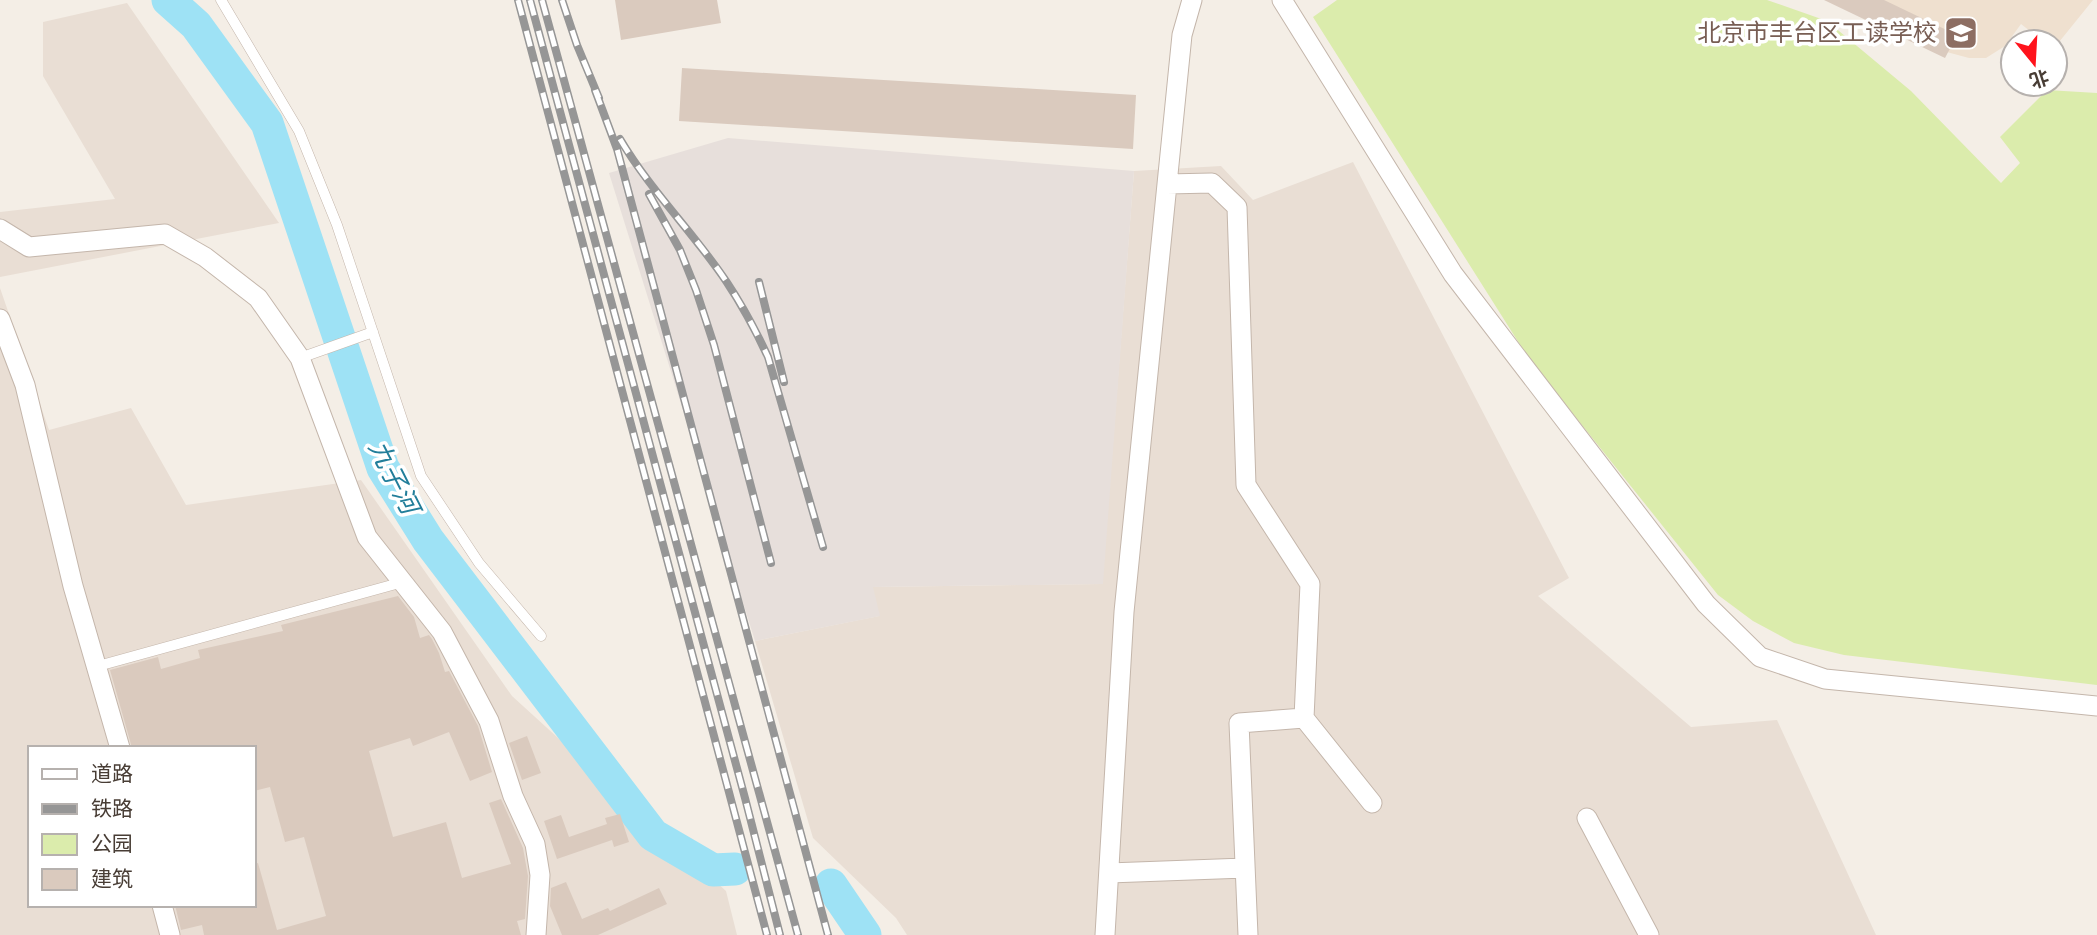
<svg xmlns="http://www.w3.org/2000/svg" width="2097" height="935" font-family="Quicksand,'Noto Sans SC',sans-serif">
<rect width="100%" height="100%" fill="#f4eee6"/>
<path fill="#e9ded4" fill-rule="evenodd" d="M127 3 279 223 0 277V212L115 199 43 76V22Z
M1353 162 1569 578 1538 596 1691 727 1777 720 1876 935H907L896 918 813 838 755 641 879 616 872 587 1102 584 1134 171 1221 166 1253 200Z
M0 288 49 430 131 408 186 505 361 480 512 696 726 891 737 935H0ZM30 748H254V905H30Z"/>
<path fill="#e7dfdb" d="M728 138 1134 171 1103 584 873 587 880 616 755 641 609 173Z"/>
<path fill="#efe0cf" d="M1838 0H2093L2055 47V42H2044L2021 24 2005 46 1986 58H1969L1943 51Z"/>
<path fill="#dbecac" d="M1337 0H1767L1827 21 1911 91 2001 183 2020 163 2000 137 2047 90 2097 93V685L1844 655 1794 643 1753 621 1718 595 1529 359 1313 17Z"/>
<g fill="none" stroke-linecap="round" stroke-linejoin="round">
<path stroke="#9ee2f5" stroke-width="33" d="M168 0 196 25 267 123 383 468 428 540 653 835 713 870 735 869
M831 885 865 935"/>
</g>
<path fill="#dacabe" d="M615 0H717L721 23 621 40Z
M1824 0H1884L1957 35 1945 58Z
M682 68 1136 95 1133 149 679 121Z
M398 596 414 617 420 638 429 635 432 639 439 653 445 672 449 671 478 726 492 772 470 781 449 732 413 746 410 738 369 751 393 837 446 822 462 878 511 864 489 803 501 799 523 848 528 876 525 919 517 921 521 935H204L202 925 181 930 175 905H254V864L258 863 277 930 326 916 304 837 285 842 270 787 254 791V748H132L110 670 158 657 161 669 200 658 198 650 283 631 281 625Z
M527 736 541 773 522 780 509 743Z
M620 814 629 842 614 847 612 840 557 859 544 821 561 815 569 837 607 824 605 818Z
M566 882 582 919 608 908 610 911 659 888 667 904 598 935H562L550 906 551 888Z"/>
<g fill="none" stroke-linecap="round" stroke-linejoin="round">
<defs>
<path id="lane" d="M221 0 299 131 337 225 421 476 479 563 541 636
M300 358 373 332
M98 666 403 582"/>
<path id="street" d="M1282 0 1453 274 1706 604 1760 657 1825 679 2097 706
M1167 184 1212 183 1237 207 1246 485 1310 584 1304 718
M0 229 29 247 165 234 205 257 258 298 300 358 367 537 442 632 489 721 513 796 535 844 540 875 536 935
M0 319 25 385 73 586 120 748
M1587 818 1649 935
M1109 873 1245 868
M162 905 170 935
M1105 935 1124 612 1182 35 1192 0
M1248 935 1239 723 1304 718 1372 803"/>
</defs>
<use href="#lane" stroke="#c4b6ab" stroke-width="11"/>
<use href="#street" stroke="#c4b6ab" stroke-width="21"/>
<use href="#lane" stroke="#fff" stroke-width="10"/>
<use href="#street" stroke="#fff" stroke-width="19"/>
<defs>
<path id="rail" d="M518 0 767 935
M530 0 745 798 780 935
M542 0 798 935
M562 0 577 45 599 98
M595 90 617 149 828 935
M620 139C650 190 693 232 726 281 742 305 756 331 768 357L823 547
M649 194 680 250 696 290 714 345 771 563
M759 282 784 382"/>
</defs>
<use href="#rail" stroke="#969696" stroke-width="8"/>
<use href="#rail" stroke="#fff" stroke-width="5" stroke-dasharray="16" stroke-linecap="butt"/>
</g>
<defs>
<symbol id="school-square" viewBox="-11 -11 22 22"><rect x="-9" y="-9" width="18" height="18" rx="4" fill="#8d6e63" stroke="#fff"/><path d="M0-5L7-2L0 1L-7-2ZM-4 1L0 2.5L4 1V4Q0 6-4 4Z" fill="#fff"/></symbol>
</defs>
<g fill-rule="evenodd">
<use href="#school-square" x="1942" y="14" width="38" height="38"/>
</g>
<g text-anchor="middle" stroke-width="7" stroke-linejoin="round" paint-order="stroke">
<g font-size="24" fill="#785e54" stroke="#fff" text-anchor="end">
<text x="1937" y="41">北京市丰台区工读学校</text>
</g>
<g font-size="26" font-style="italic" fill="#227e9a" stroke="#fff">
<text transform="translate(394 477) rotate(63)" y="9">九子河</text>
</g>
</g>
<rect x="28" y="746" width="228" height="161" fill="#ffffff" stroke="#b6b1ae" stroke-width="2"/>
<rect x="42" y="769" width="35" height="10" fill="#ffffff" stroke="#b6b1ae" stroke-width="2"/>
<text x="91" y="781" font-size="21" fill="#483d35">道路</text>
<rect x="42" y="804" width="35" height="10" fill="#969696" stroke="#b6b1ae" stroke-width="2"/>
<text x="91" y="816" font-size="21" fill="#483d35">铁路</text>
<rect x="42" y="834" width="35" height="21" fill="#dbecac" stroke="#b6b1ae" stroke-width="2"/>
<text x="91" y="851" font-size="21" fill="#483d35">公园</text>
<rect x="42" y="869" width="35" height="21" fill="#dacabe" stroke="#b6b1ae" stroke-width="2"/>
<text x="91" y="886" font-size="21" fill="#483d35">建筑</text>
<g transform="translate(2034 63) rotate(162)"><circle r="33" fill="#ffffff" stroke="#b6b1ae" stroke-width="2"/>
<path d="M0-5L12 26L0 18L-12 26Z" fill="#ff131c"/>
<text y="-10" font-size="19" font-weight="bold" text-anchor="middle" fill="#483d35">北</text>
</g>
</svg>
